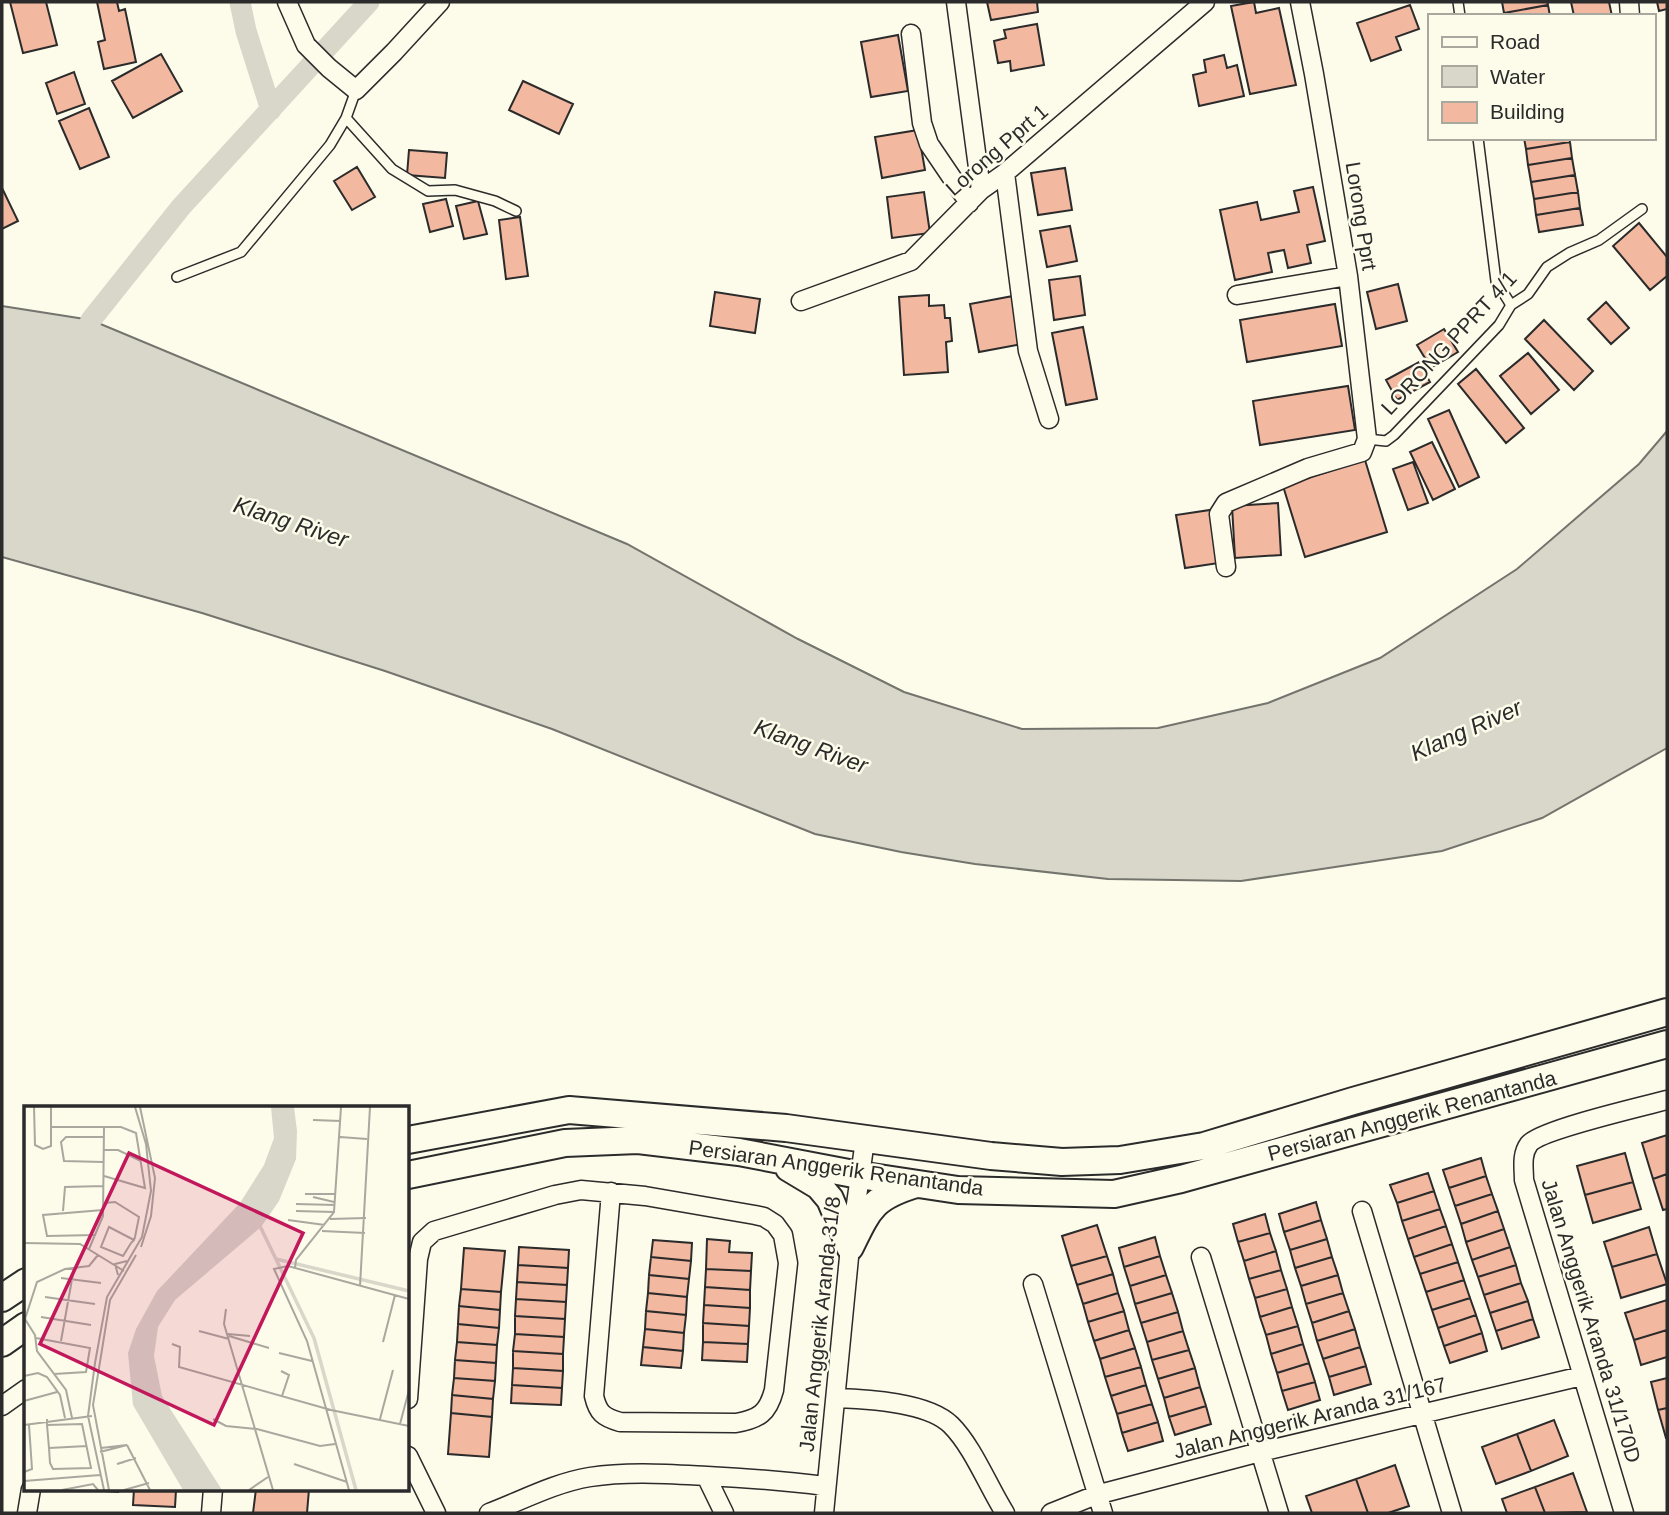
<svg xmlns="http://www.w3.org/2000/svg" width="1669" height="1515" font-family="Helvetica,sans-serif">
<rect width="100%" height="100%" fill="#fdfbea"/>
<path fill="#d8d7c9" stroke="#74746e" stroke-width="2" d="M2 306 91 320 627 544 798 639 904 692 1022 729 1158 728 1268 703 1380 658 1517 569 1639 464 1667 431V748L1542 818 1442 851 1241 881 1108 879 975 864 901 852 815 834 552 729 385 671 202 613 2 557Z"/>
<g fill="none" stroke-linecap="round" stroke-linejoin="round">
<path stroke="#d8d7c9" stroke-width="21" d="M240 2 246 31 271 110
M82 345 91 320 181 207 369 2"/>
</g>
<path fill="#f2b8a0" stroke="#2b2b2b" stroke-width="2" d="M10 2H46L57 45 23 53Z
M97 2H117L119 11 125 9 136 62 104 69 98 42 105 40Z
M987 2H1037L1038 12 991 20Z
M1254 2 1256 13 1279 8 1296 85 1250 94 1231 6Z
M1502 2H1547L1548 5 1504 13Z
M1571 2H1609L1612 16H1574Z
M1657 2H1667V9L1659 11Z
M1410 5 1419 29 1396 37 1401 50 1371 61 1357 23Z
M1548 5 1550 16H1505L1504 13Z
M1037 24 1044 65 1011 71 1010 61 998 63 994 41 1006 38 1004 30Z
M898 35 908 91 871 97 861 42Z
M161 54 182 91 133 118 112 81Z
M1224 55 1227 68 1237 65 1244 96 1199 106 1193 75 1206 72 1204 60Z
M74 72 85 104 57 114 46 83Z
M523 81 573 104 559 134 509 110Z
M89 108 109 157 80 169 59 121Z
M918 130 925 170 882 178 875 137Z
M1524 138H1569L1570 142 1526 149Z
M1570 142 1572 158 1528 165 1526 149Z
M409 150 447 153 445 178 407 175Z
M1572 158 1575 175 1531 182 1528 165Z
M357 167 375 197 352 210 334 181Z
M1065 168 1072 210 1038 215 1031 173Z
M1575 175 1578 192 1534 199 1531 182Z
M1313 187 1325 241 1307 245 1311 263 1288 268 1284 250 1268 253 1272 272 1235 280 1220 210 1257 202 1261 220 1299 212 1294 191Z
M2 188 18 221 2 229Z
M924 192 930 233 892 238 887 197Z
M1578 192 1580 208 1536 215 1534 199Z
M446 199 453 226 430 232 423 204Z
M478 201 487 234 464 239 456 206Z
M1580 208 1583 225 1539 232 1536 215Z
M520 217 528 276 506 279 499 220Z
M1639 223 1667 257V276L1650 290 1613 246Z
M1070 226 1077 261 1047 267 1040 231Z
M1080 276 1085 315 1054 320 1049 280Z
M1398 284 1407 321 1376 329 1367 292Z
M715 292 760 299 755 333 710 326Z
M929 295V306L944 305 945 318H950L952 341 946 342 948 372 904 375 899 297Z
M1013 296 1022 344 979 352 970 304Z
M1606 302 1629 328 1611 344 1588 319Z
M1335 304 1342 346 1247 362 1240 320Z
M1544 320 1593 371 1574 390 1525 339Z
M1083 327 1097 399 1066 405 1052 333Z
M1444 329 1458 352 1431 368 1417 345Z
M1528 353 1559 390 1531 414 1500 376Z
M1419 362 1430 382 1397 400 1386 380Z
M1476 369 1524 428 1506 443 1458 384Z
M1348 386 1355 430 1260 445 1253 401Z
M1449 410 1479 477 1459 487 1428 419Z
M1432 442 1455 489 1433 500 1410 452Z
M1365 460 1387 532 1305 557 1283 486Z
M1413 462 1428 503 1408 510 1393 469Z
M1278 503 1281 555 1235 558 1232 506Z
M1210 510 1219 563 1185 568 1176 515Z
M1667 1135V1174L1653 1179 1642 1143Z
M1625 1153 1633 1182 1585 1195 1577 1166Z
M1481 1158 1486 1176 1449 1188 1443 1170Z
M1428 1173 1434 1191 1397 1203 1390 1185Z
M1667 1174V1209L1663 1210 1653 1179Z
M1486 1176 1492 1194 1455 1206 1449 1188Z
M1633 1182 1641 1209 1593 1223 1585 1195Z
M1434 1191 1440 1209 1402 1221 1397 1203Z
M1492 1194 1498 1211 1461 1224 1455 1206Z
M1316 1202 1321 1220 1284 1232 1279 1214Z
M1440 1209 1446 1226 1408 1239 1402 1221Z
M1498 1211 1504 1229 1466 1242 1461 1224Z
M1265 1214 1270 1233 1238 1242 1233 1224Z
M1321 1220 1327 1239 1290 1250 1284 1232Z
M1097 1225 1107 1256 1071 1266 1062 1236Z
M1446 1226 1452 1244 1414 1257 1408 1239Z
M1649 1227 1657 1254 1612 1267 1604 1242Z
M1504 1229 1510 1247 1472 1260 1466 1242Z
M1270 1233 1276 1251 1244 1261 1238 1242Z
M1155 1237 1160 1256 1124 1267 1119 1248Z
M707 1239 730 1241 729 1252 752 1253 751 1271 706 1269Z
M1327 1239 1332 1257 1295 1268 1290 1250Z
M653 1240 692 1243 691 1261 651 1257Z
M1452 1244 1458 1262 1420 1274 1414 1257Z
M519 1247 569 1250 568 1268 518 1265Z
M1510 1247 1516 1265 1478 1277 1472 1260Z
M464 1248 505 1251 501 1292 461 1289Z
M1276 1251 1281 1270 1249 1279 1244 1261Z
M1657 1254 1667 1284 1621 1298 1612 1267Z
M1107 1256 1113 1274 1077 1285 1071 1266Z
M1160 1256 1166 1275 1130 1286 1124 1267Z
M651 1257 691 1261 689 1279 649 1275Z
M1332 1257 1338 1275 1301 1286 1295 1268Z
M1458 1262 1464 1280 1426 1292 1420 1274Z
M518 1265 568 1268 567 1285 517 1282Z
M1516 1265 1521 1283 1484 1295 1478 1277Z
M706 1269 751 1271 750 1290 705 1287Z
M1281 1270 1287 1289 1255 1298 1249 1279Z
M1113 1274 1118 1293 1083 1304 1077 1285Z
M649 1275 689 1279 687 1297 648 1293Z
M1166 1275 1172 1293 1135 1304 1130 1286Z
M1338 1275 1343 1293 1306 1304 1301 1286Z
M1464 1280 1470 1298 1432 1310 1426 1292Z
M517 1282 567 1285 566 1302 516 1299Z
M1521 1283 1528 1301 1490 1313 1484 1295Z
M705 1287 750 1290V1308L704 1305Z
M461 1289 501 1292 500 1310 459 1306Z
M1287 1289 1292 1307 1260 1317 1255 1298Z
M648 1293 687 1297 686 1315 646 1311Z
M1118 1293 1124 1311 1088 1322 1083 1304Z
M1172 1293 1178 1312 1141 1323 1135 1304Z
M1343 1293 1349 1311 1312 1323 1306 1304Z
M1470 1298 1476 1315 1438 1328 1432 1310Z
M516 1299 566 1302 565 1319 515 1316Z
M1667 1300V1330L1634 1340 1625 1313Z
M1528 1301 1533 1319 1496 1331 1490 1313Z
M704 1305 750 1308 749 1326 703 1323Z
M459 1306 500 1310 499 1328 458 1324Z
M1292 1307 1298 1326 1266 1335 1260 1317Z
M646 1311 686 1315 684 1333 645 1329Z
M1124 1311 1129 1330 1094 1341 1088 1322Z
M1349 1311 1355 1329 1317 1341 1312 1323Z
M1178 1312 1183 1331 1147 1342 1141 1323Z
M1476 1315 1482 1333 1444 1346 1438 1328Z
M515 1316 565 1319 564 1337 515 1334Z
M1533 1319 1539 1337 1502 1349 1496 1331Z
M703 1323 749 1326 748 1344 703 1342Z
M458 1324 499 1328 497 1345 457 1342Z
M1298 1326 1303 1344 1271 1354 1266 1335Z
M645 1329 684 1333 683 1351 643 1347Z
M1355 1329 1360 1347 1323 1359 1317 1341Z
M1129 1330 1135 1348 1100 1359 1094 1341Z
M1667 1330V1357L1641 1365 1634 1340Z
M1183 1331 1189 1350 1152 1360 1147 1342Z
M1482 1333 1487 1351 1450 1363 1444 1346Z
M515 1334 564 1337 563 1354 513 1351Z
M457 1342 497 1345 496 1363 455 1360Z
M703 1342 748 1344 747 1362 702 1360Z
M1303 1344 1309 1363 1277 1373 1271 1354Z
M643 1347 683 1351 681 1368 641 1365Z
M1360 1347 1366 1366 1329 1377 1323 1359Z
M1135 1348 1141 1367 1105 1377 1100 1359Z
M1189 1350 1195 1368 1158 1379 1152 1360Z
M513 1351 563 1354V1371L513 1368Z
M455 1360 496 1363 495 1381 454 1378Z
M1309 1363 1315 1382 1282 1391 1277 1373Z
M1366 1366 1371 1384 1334 1395 1329 1377Z
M1141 1367 1146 1385 1111 1396 1105 1377Z
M513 1368 563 1371 562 1388 512 1385Z
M1195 1368 1200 1387 1164 1398 1158 1379Z
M454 1378 495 1381 493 1399 452 1395Z
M1667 1378V1408L1658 1410 1651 1382Z
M1315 1382 1320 1400 1288 1410 1282 1391Z
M512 1385 562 1388 561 1405 511 1403Z
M1146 1385 1152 1404 1117 1414 1111 1396Z
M1200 1387 1206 1406 1169 1417 1164 1398Z
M452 1395 493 1399 492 1417 451 1413Z
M1152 1404 1158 1422 1122 1433 1117 1414Z
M1206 1406 1211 1424 1175 1435 1169 1417Z
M1667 1408V1438H1666L1658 1410Z
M451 1413 492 1417 489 1457 448 1454Z
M1554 1420 1568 1456 1531 1471 1517 1434Z
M1158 1422 1163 1441 1128 1451 1122 1433Z
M1517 1434 1531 1471 1496 1484 1482 1447Z
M1395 1465 1409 1506 1388 1513H1368L1356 1479Z
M1573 1473 1587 1512 1545 1513 1535 1487Z
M1356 1479 1368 1513H1312L1306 1496Z
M1535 1487 1545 1513H1507L1502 1499Z
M75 1489H118V1492Z
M134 1489 176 1490 175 1507 133 1505Z
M256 1489H309L307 1513H253Z"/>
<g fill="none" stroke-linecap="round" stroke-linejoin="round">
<defs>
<path id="lane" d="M1458 2 1460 16
M346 118 392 169 428 191 455 190 495 201 516 211
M1478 138 1496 281 1511 305
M177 277 241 252 330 145 346 118 356 90
M1367 439 1386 441 1394 435 1499 325 1511 305 1528 294 1547 267 1569 253 1599 240 1642 209"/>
<path id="street" d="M287 2 306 45 329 68 356 90 394 52 440 2
M956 2 981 190
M1629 2 1630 16
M911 34 922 123 929 144 969 203
M1005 173 1028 351 1049 419
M1237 295 1348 276
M801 301 911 261 981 190 1005 173 1205 2
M1226 567 1219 514 1226 503 1308 468 1362 452 1367 439 1348 276 1314 74 1300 2
M1362 1211 1452 1513
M1201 1257 1279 1513
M1033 1284 1103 1513
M836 1398C867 1399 928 1402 951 1425 973 1447 988 1486 1005 1513
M408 1399 418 1259 422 1242 434 1231 555 1195 581 1190 645 1196 755 1215 764 1217 775 1224 783 1235 788 1263 774 1390C768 1413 759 1419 736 1423L620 1422C603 1417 598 1413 594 1396L611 1192
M2 1406 26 1389
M408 1456 436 1513
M706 1476 724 1513
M27 1513 31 1489
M211 1513 213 1489
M489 1513C523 1500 554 1483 590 1477 628 1471 669 1474 707 1476 747 1478 786 1481 825 1486
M824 1513 850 1247 865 1140
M1051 1513 1096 1495 1260 1452 1582 1376
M1624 1513 1524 1180C1524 1168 1521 1155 1529 1144 1540 1130 1644 1106 1667 1100"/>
<path id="secondary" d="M408 1140 569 1110 786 1128 991 1156 1062 1162 1120 1160 1204 1146 1353 1101 1667 1012
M789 1168 819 1186 830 1199 850 1247
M408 1175 565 1143 638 1140 739 1152 859 1175 958 1190 1114 1194 1181 1179 1667 1044
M850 1247C869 1208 873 1197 916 1184
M2 1298 26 1282
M2 1343 26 1326"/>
</defs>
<use href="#lane" stroke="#2b2b2b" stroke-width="12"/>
<use href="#street" stroke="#2b2b2b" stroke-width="21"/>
<use href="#secondary" stroke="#2b2b2b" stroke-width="30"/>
<use href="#lane" stroke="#fdfbea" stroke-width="9"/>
<use href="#street" stroke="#fdfbea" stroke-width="18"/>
<use href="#secondary" stroke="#fdfbea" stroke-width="26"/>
</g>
<g text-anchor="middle" stroke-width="5" stroke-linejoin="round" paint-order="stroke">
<g font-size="21" fill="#2b2b2b" stroke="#fdfbea">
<text transform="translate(997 150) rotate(-41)" y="7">Lorong Pprt 1</text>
<text transform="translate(1361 216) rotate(81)" y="7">Lorong Pprt</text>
<text transform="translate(1449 343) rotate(-47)" y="7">LORONG PPRT 4/1</text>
<text transform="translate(1412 1116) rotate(-15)" y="7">Persiaran Anggerik Renantanda</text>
<text transform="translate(836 1168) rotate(8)" y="7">Persiaran Anggerik Renantanda</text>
<text transform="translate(1591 1321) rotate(73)" y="7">Jalan Anggerik Aranda 31/170D</text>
<text transform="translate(820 1324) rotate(-84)" y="7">Jalan Anggerik Aranda 31/8</text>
<text transform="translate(1310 1418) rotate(-14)" y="7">Jalan Anggerik Aranda 31/167</text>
</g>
<g font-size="23" font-style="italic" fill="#2b2b2b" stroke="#fdfbea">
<text transform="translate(291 522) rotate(18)" y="8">Klang River</text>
<text transform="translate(1466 730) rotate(-24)" y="8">Klang River</text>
<text transform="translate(811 746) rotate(20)" y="8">Klang River</text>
</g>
</g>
<g transform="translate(24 1106)">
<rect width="385" height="385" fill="#fdfbea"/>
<path d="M247 1H270L273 25 272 53 255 95 237 121 151 194 134 221 130 250 138 290 198 384H159L109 299 104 247 112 223 133 185 216 97 240 59 250 32Z" fill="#d8d7c9"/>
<path fill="none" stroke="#d8d7c9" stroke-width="3.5" d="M235 118 290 232 332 384M252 153 385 185"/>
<path fill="none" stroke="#a9a89e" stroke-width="2" d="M10 1 11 39 19 43 27 40V1M116 1 131 72 127 110 117 141M289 14 317 15M28 21H97L112 27 121 82 80 70M316 31 343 33M80 44H94L117 55M79 56 40 55 37 36 42 31H80M281 88H312M289 91 310 96M80 97 91 96 115 111 111 131 110 134 107 137 99 150 77 141 85 121 110 134M272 98 311 99M39 105 41 81 79 80M272 105 310 106M306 113 342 112M264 114 301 119M298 125 341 127M72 129 23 130 19 109 79 104M0 137 56 138 100 165M65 143 79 110 80 21M271 162 272 154 310 106 317 1M94 169 91 158 103 155M37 172 77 177M336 180 346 1M21 191 71 198M202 203 200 218 249 384M17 211 67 219M175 225 205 233M204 228 226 230M205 230 245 242M12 232 66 242 62 266 30 268M37 235 50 162M359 236 371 189M148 238 156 241 155 261 307 304 385 320M255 247 288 255M257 265 265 269 258 290M0 270 14 267 23 271 36 289 41 312M0 295 33 286M48 312 42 284 13 245 11 229 1 213 13 176 41 163 65 160 74 149M23 313V319L25 342 26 357 29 363 67 362 58 318 23 319M189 313 202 320 233 323 296 340 311 338M356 313 369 264M376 318 385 284M0 319 68 310M103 339 126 384M25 342 63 340M76 346 103 339 77 342M100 356 93 358 112 352M270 358 323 376M0 366 8 363 5 319M0 375 76 369M38 384 69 378 74 384M80 384 64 310 71 257 83 191 118 131 127 85 122 38 111 1M85 384 69 299 86 194 112 149M100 384 125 377M225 384 244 371M325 384 283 235 250 163 264 160 385 193"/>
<path fill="#c2185b" fill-opacity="0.15" stroke="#c2185b" stroke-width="3.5" d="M105 47 279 127 190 319 16 238Z"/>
<rect width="385" height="385" fill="none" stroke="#2b2b2b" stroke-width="3.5"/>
</g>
<rect width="1669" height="1515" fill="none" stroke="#2b2b2b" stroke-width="7"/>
<rect x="1428" y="14" width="228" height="126" fill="#fdfbea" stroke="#a9a89e" stroke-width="2"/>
<rect x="1442" y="37" width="35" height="10" fill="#fdfbea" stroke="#a9a89e" stroke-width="2"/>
<text x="1490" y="49" font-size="21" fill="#2b2b2b">Road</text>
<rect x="1442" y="66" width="35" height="21" fill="#d8d7c9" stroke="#a9a89e" stroke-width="2"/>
<text x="1490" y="84" font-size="21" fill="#2b2b2b">Water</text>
<rect x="1442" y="102" width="35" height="21" fill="#f2b8a0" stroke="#a9a89e" stroke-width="2"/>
<text x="1490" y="119" font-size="21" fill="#2b2b2b">Building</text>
</svg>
